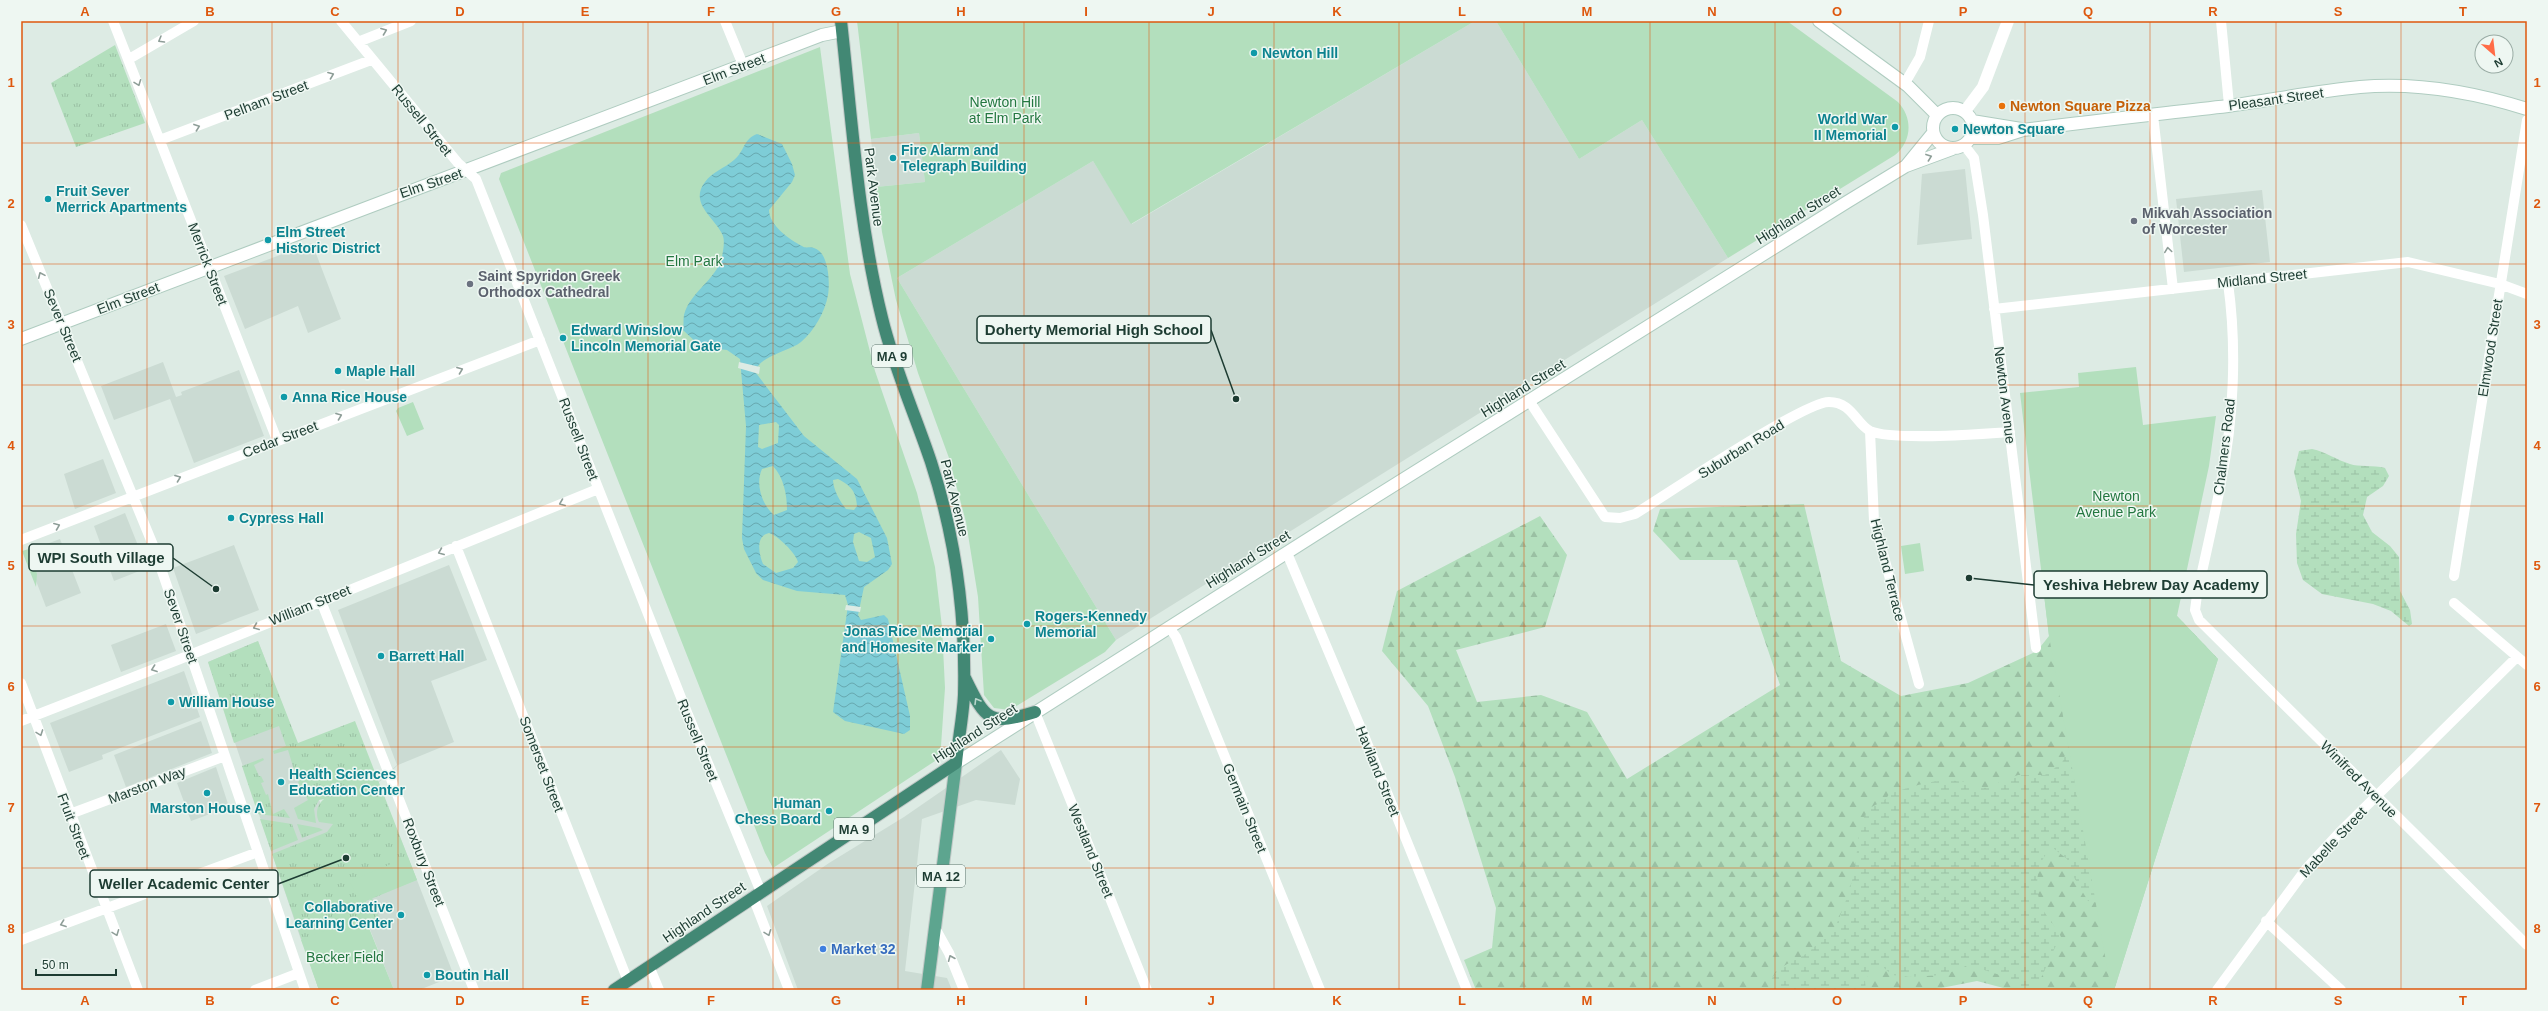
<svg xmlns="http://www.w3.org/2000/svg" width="2548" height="1011" font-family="Arial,sans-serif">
<defs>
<pattern id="grass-tufts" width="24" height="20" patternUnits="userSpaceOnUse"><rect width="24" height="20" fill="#b3dfbd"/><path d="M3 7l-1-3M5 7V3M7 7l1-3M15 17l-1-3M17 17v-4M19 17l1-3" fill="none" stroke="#9ac0a3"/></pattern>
<pattern id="forest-firs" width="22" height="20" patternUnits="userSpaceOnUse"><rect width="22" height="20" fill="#b3dfbd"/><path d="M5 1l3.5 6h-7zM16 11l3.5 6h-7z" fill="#9ac0a3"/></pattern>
<pattern id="wetland-marsh" width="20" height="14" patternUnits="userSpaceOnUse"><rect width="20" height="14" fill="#b3dfbd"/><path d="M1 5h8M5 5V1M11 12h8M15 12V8" fill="none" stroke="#9ac0a3"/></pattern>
<pattern id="water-waves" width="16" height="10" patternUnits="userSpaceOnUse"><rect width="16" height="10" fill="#7ecdd7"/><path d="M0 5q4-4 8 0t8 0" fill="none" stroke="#67a8af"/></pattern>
</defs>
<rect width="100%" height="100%" fill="#ddebe4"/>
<path fill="#cbdbd3" d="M1475 21H1496L1579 159 1642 120 1728 258 1116 640 897 278 1093 161 1132 224Z
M919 133 925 182 876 187 871 139Z
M1965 169 1972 239 1917 245 1922 174Z
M2262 190 2270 262 2184 272 2176 199Z
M312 243 341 319 308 333 298 306 245 329 224 276Z
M163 362 176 397 182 395 181 392 239 370 264 436 194 463 170 399 114 420 101 386Z
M103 459 116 493 75 509 64 474Z
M125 513 147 568 114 581 94 526Z
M60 539 81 593 46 607 25 552Z
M234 545 259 610 196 634 173 568Z
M449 565 487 660 431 681 454 742 398 765 378 783 408 857 359 903 417 880 454 976 419 990H394L367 922 301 940 208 662 258 641 321 805 378 782 397 765 338 610Z
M166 624 176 651 121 672 111 645Z
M184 671 200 717 102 755 103 759 69 772 50 723Z
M201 721 212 753 126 787 114 755Z
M1001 750 1020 779 1015 805 976 800 922 819 905 971 947 978 952 990H798L767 906 829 863 904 817Z
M216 767 229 807 191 821 177 783Z"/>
<path fill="url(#grass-tufts)" d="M115 45 145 123 76 147 51 83Z
M29 549 37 574 36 587 22 551Z
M258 641 298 743 355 721 417 880 366 901 370 914 375 912 377 919 339 932 319 990 272 854 327 832 333 824 319 822C315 813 317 805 324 799L319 800 314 809 316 823 298 819 294 808 308 800 298 782 300 780 296 769 294 770 288 750 274 754 273 751 286 746 279 726 234 743 208 662Z
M263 758 264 760 254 765 259 776H261L264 782 261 783 266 795 268 794 273 814 284 809 290 818 258 814 242 766Z
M260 819 292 824 298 840 271 851Z
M297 824 319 828 323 830 302 838Z"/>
<path fill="url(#forest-firs)" d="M1804 504 1841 661 1901 696 1968 683 2037 651 2049 636 2044 595 2177 616 2218 659 2114 990H2011L1977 981 1931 990H1476L1464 960 1492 948 1496 908 1455 777 1428 706 1382 651 1397 591 1540 516 1567 555 1545 627 1456 650 1477 702 1541 695 1587 712 1627 779 1780 685 1737 560H1680L1653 531 1660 509Z"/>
<path fill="url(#wetland-marsh)" d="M2312 449C2326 452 2337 460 2350 464 2358 467 2374 465 2385 468L2389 476 2383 486 2367 497 2363 515 2372 532 2390 546 2399 557 2400 591 2410 610 2412 624 2409 626 2391 611 2373 604 2322 594 2303 580 2297 563 2296 534 2301 501 2294 472 2299 451Z
M2069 731 2110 905 2088 901 2069 869 2067 859 2053 848C2037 858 2034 885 2040 902 2043 915 2055 923 2061 937 2050 954 2046 972 2035 988L2022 990 2009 978 1969 965 1943 975 1909 977 1892 975 1883 967 1872 968 1865 981 1866 990H1768C1774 962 1794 965 1812 949 1821 941 1819 937 1833 932 1843 910 1853 885 1856 860 1858 844 1858 830 1865 815 1870 803 1884 805 1889 794 1926 782 1948 774 1985 788L2018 775H2045L2062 763 2069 745 2067 738Z"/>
<path fill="#b3dfbd" d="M857 21H1475L1131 224 1093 161 897 278 1116 640 1105 652 1010 710 994 708 984 695 978 597 966 522 949 458 918 373 896 300 882 232 876 187 925 182 919 133 871 139Z
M1496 21H1787L1898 102C1913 118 1912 141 1895 155L1728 258 1642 120 1579 159Z
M820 47 850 274 875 371 917 493 935 567 942 627 945 688 941 746 935 761 773 868 765 853 499 179 501 173Z
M2136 367 2143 425 2216 416 2209 466 2177 616 2218 659 2117 981 2114 990H2111L2049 636 2020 393 2079 387 2078 373Z
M413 402 424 429 407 436 396 411 398 408Z
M1920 543 1924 571 1905 574 1901 546Z
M408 857 417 880 372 898 380 920 372 923 369 928 394 990H319L301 940 364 915 367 922 377 919 370 899 359 903 350 881Z"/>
<path fill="url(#water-waves)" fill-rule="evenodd" d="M757 134 782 144 792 164 795 175 792 182 769 210C769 225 790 240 802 246 806 249 810 246 814 248 829 252 830 283 828 295 825 312 814 331 801 342 790 351 755 357 756 373L804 436 857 479 887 538 892 564 888 570 864 587 858 615 861 620 884 615 888 619 910 716V730L904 734 845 721 833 712 848 605 845 595 797 591 763 580 756 573 744 549 742 538 746 426 740 359 727 350 701 347 683 330C684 325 683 320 684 315 690 292 716 280 722 257 723 251 725 242 723 236 717 219 688 204 705 182 712 172 725 168 734 160 745 151 743 139 757 134ZM776 422 779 425 778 443 762 449 758 447 759 425ZM773 466C784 478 787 495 787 510L774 515C762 505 755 484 762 469ZM838 479C851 486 856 491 857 506L854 510 846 509C840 502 833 489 833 480ZM859 532 871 538 875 557 867 562 859 561 853 542 854 534ZM769 533C777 535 796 553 798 562L793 568 776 573 763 564C759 554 755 536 769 533Z"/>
<path fill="#ddebe4" d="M739 362 760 367 759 374 738 368Z
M846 605 861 607 860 612 845 610Z"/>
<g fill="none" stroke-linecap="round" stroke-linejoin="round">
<defs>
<path id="secondary" d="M1819 21 1908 86 1937 115
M1933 128a20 20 0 1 1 40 0a20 20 0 1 1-40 0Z
M1972 121 2021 129
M1970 138H1998L2023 130C2091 121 2159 114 2228 106 2272 100 2316 91 2360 87 2417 82 2473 92 2527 109
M1906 166 1933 133
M21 339 822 35 842 31
M956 763 1343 517 1847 202 1906 166 1952 149"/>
<path id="primary" d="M927 990 956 763"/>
<path id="trunk" d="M965 678C986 721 989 726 1035 712
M614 990 956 763C958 741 963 717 964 695 966 617 955 536 931 462 915 414 894 368 882 318 858 221 852 121 841 21"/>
</defs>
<use href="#secondary" stroke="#afccc0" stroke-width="14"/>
<use href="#primary" stroke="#c0c8c6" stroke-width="14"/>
<use href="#trunk" stroke="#c0c8c6" stroke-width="14"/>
<path stroke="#fff" stroke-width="10" d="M113 21 277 440
M341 21 458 163 476 179 682 700 761 892
M725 21 743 65
M2221 21 2229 105
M358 42 411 21
M129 59 194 21
M1905 83 1920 57 1929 21
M2153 115 2173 289
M160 140 371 60
M1964 145 1974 158 1983 215 2036 648
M21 225 153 545 305 990
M2228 283C2237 347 2234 418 2221 482 2214 520 2205 557 2197 595L2195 610 2199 620 2527 945
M1994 309 2408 262 2500 284 2527 294
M1530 402 1605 517 1620 518 1635 514C1666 495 1803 402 1829 402 1852 402 1856 424 1870 431 1894 441 1981 434 2010 432
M1870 431 1874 521 1919 684
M21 540 540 340
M456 546 628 981
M1287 553 1365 738 1467 990
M2454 576 2527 120
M321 601 474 990
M2454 603 2527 665
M1169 627 1176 637 1320 990
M21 683 138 990
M1035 712 1147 990
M21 721 180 659 598 489
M70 814 225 756
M753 897 789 990
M2266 921 2341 990
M935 928 949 953 964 990
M21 940 258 852
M649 966 659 990
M255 990 299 973
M2217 990 2306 869 2341 831 2517 657"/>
<path stroke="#fff" stroke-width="12" d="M1965 111 1983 87 2008 21"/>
<use href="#secondary" stroke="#fff" stroke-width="12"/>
<use href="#primary" stroke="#5da58f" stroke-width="12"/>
<use href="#trunk" stroke="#428874" stroke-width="12"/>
</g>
<defs><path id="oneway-chevron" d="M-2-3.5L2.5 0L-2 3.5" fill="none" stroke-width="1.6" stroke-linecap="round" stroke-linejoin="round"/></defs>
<g stroke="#8e9e98">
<use href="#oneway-chevron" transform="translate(384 31) rotate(-21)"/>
<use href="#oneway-chevron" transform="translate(161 40) rotate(150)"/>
<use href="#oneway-chevron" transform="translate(331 75) rotate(-21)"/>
<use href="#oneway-chevron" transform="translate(138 83) rotate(69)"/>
<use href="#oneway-chevron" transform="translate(197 127) rotate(-20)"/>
<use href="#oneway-chevron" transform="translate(1929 157) rotate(-20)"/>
<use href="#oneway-chevron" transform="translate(2168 250) rotate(-98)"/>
<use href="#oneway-chevron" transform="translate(41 275) rotate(-114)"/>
<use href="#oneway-chevron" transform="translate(460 370) rotate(-21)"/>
<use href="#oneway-chevron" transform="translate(339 416) rotate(-21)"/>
<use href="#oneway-chevron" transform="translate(178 478) rotate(-21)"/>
<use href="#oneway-chevron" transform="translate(562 503) rotate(158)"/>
<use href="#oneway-chevron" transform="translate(57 526) rotate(-22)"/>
<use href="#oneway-chevron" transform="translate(441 552) rotate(158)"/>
<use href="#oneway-chevron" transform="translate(256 627) rotate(158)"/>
<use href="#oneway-chevron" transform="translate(154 669) rotate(160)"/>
<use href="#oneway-chevron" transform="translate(40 733) rotate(70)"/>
<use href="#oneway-chevron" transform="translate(63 924) rotate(160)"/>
<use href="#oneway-chevron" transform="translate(116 933) rotate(69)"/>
<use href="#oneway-chevron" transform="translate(768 933) rotate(69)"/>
<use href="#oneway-chevron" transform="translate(951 958) rotate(-113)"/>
</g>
<use stroke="#bad6cc" href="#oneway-chevron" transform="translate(977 701) rotate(-121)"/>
<path fill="none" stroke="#de580e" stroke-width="1" stroke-opacity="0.55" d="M147 21V990M272 21V990M398 21V990M523 21V990M648 21V990M773 21V990M898 21V990M1024 21V990M1149 21V990M1274 21V990M1399 21V990M1524 21V990M1650 21V990M1775 21V990M1900 21V990M2025 21V990M2150 21V990M2276 21V990M2401 21V990M21 143H2527M21 264H2527M21 385H2527M21 506H2527M21 626H2527M21 747H2527M21 868H2527"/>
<g fill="#0f9aa8" stroke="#eef7f2" stroke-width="1.5">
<circle cx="1254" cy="53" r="4"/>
<circle cx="1895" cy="127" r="4"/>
<circle cx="1955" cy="129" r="4"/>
<circle cx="893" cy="158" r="4"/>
<circle cx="48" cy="199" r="4"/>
<circle cx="268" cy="240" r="4"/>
<circle cx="563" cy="338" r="4"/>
<circle cx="338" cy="371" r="4"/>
<circle cx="284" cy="397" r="4"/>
<circle cx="231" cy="518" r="4"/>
<circle cx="1027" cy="624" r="4"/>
<circle cx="991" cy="639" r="4"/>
<circle cx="381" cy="656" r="4"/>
<circle cx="171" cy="702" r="4"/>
<circle cx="281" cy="782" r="4"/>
<circle cx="207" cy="793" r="4"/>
<circle cx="829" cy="811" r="4"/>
<circle cx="401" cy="915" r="4"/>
<circle cx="427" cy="975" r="4"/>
</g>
<circle fill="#e8710a" stroke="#eef7f2" stroke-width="1.5" cx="2002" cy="106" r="4"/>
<g fill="#6b7280" stroke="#eef7f2" stroke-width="1.5">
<circle cx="2134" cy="221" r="4"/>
<circle cx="470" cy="284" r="4"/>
</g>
<circle fill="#3f7fe0" stroke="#eef7f2" stroke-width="1.5" cx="823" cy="949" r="4"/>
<g text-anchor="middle" stroke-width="3" stroke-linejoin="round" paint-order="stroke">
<g fill="#eef7f2" stroke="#5c746c" stroke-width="1">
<rect x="872" y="345" width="40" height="22" rx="3"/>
<rect x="834" y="818" width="40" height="22" rx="3"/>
<rect x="917" y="865" width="48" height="22" rx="3"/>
</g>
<g font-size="13" font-weight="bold" fill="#1d3c32">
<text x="892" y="361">MA 9</text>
<text x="854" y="834">MA 9</text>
<text x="941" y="881">MA 12</text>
</g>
<g font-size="14" font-weight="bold" fill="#0d838f" stroke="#eef7f2" text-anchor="start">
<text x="1262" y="58">Newton Hill</text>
<text x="1887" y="124" text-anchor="end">World War<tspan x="1887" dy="16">II Memorial</tspan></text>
<text x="1963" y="134">Newton Square</text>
<text x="901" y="155">Fire Alarm and<tspan x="901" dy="16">Telegraph Building</tspan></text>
<text x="56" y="196">Fruit Sever<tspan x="56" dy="16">Merrick Apartments</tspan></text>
<text x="276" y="237">Elm Street<tspan x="276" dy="16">Historic District</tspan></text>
<text x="571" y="335">Edward Winslow<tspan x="571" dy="16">Lincoln Memorial Gate</tspan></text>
<text x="346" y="376">Maple Hall</text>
<text x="292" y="402">Anna Rice House</text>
<text x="239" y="523">Cypress Hall</text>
<text x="1035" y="621">Rogers-Kennedy<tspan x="1035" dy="16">Memorial</tspan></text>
<text x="983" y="636" text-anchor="end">Jonas Rice Memorial<tspan x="983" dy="16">and Homesite Marker</tspan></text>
<text x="389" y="661">Barrett Hall</text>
<text x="179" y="707">William House</text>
<text x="289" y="779">Health Sciences<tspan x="289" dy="16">Education Center</tspan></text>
<text x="821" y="808" text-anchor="end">Human<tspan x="821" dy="16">Chess Board</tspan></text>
<text x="207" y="813" text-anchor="middle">Marston House A</text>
<text x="393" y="912" text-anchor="end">Collaborative<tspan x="393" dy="16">Learning Center</tspan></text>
<text x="435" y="980">Boutin Hall</text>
</g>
<g font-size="14" fill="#1d3c32" stroke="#eef7f2">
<text transform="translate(734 69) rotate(-21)" y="5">Elm Street</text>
<text transform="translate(2276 99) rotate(-8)" y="5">Pleasant Street</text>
<text transform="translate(266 100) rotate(-21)" y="5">Pelham Street</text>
<text transform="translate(422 120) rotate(51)" y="5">Russell Street</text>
<text transform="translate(431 183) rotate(-19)" y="5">Elm Street</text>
<text transform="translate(874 187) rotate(83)" y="5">Park Avenue</text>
<text transform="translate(1798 215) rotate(-32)" y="5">Highland Street</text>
<text transform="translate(208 264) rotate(69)" y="5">Merrick Street</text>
<text transform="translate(2262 278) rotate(-6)" y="5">Midland Street</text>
<text transform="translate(128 298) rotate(-21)" y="5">Elm Street</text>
<text transform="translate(63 325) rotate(67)" y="5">Sever Street</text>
<text transform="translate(2490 348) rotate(-81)" y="5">Elmwood Street</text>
<text transform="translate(1523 388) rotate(-32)" y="5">Highland Street</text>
<text transform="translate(2005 395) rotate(83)" y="5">Newton Avenue</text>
<text transform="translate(280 439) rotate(-21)" y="5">Cedar Street</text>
<text transform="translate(579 439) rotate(69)" y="5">Russell Street</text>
<text transform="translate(2224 447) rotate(-83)" y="5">Chalmers Road</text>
<text transform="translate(1741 449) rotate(-32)" y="5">Suburban Road</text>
<text transform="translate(955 498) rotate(76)" y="5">Park Avenue</text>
<text transform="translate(1248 559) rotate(-32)" y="5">Highland Street</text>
<text transform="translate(1888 570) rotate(76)" y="5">Highland Terrace</text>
<text transform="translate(310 605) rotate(-22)" y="5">William Street</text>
<text transform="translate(181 626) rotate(71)" y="5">Sever Street</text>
<text transform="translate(975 733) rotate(-33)" y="5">Highland Street</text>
<text transform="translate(698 740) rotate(68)" y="5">Russell Street</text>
<text transform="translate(542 764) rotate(69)" y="5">Somerset Street</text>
<text transform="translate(1378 771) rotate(68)" y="5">Haviland Street</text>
<text transform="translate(2359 779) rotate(45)" y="5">Winifred Avenue</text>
<text transform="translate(147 785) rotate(-21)" y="5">Marston Way</text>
<text transform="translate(1245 808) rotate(68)" y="5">Germain Street</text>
<text transform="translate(74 826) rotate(69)" y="5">Fruit Street</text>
<text transform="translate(2333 842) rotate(-47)" y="5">Mabelle Street</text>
<text transform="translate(1091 851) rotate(68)" y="5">Westland Street</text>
<text transform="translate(424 862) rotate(69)" y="5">Roxbury Street</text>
<text transform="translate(704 912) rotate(-34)" y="5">Highland Street</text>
</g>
<g font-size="14" fill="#237740" stroke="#eef7f2">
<text x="1005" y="107">Newton Hill<tspan x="1005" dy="16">at Elm Park</tspan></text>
<text x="694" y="266">Elm Park</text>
<text x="2116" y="501">Newton<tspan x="2116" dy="16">Avenue Park</tspan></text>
<text x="345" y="962">Becker Field</text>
</g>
<g font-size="14" font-weight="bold" fill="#c56008" stroke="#eef7f2" text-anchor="start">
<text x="2010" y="111">Newton Square Pizza</text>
</g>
<g font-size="14" font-weight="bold" fill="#5b616d" stroke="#eef7f2" text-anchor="start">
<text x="2142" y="218">Mikvah Association<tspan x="2142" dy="16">of Worcester</tspan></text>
<text x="478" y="281">Saint Spyridon Greek<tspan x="478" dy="16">Orthodox Cathedral</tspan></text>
</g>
<g font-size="14" font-weight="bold" fill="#366cbe" stroke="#eef7f2" text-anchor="start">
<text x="831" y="954">Market 32</text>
</g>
</g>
<path fill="none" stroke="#1d3c32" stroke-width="1.5" d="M1236 399L1211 330M216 589L173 558M1969 578L2034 585M346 858L278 884"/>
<g fill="#1d3c32" stroke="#eef7f2" stroke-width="1.5">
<circle cx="1236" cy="399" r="4"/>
<circle cx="216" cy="589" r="4"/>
<circle cx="1969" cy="578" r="4"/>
<circle cx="346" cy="858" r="4"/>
</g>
<g fill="#eef7f2" stroke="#1d3c32" stroke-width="1.5">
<rect x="977" y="316" width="234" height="27" rx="4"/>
<rect x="29" y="544" width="144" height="27" rx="4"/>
<rect x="2034" y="571" width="233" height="27" rx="4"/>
<rect x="90" y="870" width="188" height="27" rx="4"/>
</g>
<g font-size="15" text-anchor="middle" font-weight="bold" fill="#1d3c32">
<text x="1094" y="335">Doherty Memorial High School</text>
<text x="101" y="563">WPI South Village</text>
<text x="2151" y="590">Yeshiva Hebrew Day Academy</text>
<text x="184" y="889">Weller Academic Center</text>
</g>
<rect width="2548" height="1011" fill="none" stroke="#eef7f2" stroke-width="44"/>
<g transform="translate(2494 54) rotate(152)"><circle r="19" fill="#eef7f2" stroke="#9aaca5"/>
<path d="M0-3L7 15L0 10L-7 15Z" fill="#ff6c47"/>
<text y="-6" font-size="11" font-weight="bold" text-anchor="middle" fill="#1d3c32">N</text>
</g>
<path d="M36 969v6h80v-6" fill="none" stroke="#1d3c32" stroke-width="2"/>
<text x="42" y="969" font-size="12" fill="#1d3c32" stroke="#eef7f2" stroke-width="3" paint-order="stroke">50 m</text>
<rect x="22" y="22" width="2504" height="967" fill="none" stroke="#de580e" stroke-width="1.5"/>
<g font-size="13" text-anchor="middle" font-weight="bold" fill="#de580e">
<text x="85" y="16">A</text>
<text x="210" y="16">B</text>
<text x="335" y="16">C</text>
<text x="460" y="16">D</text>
<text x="585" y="16">E</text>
<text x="711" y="16">F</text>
<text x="836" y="16">G</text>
<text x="961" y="16">H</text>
<text x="1086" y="16">I</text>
<text x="1211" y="16">J</text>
<text x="1337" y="16">K</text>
<text x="1462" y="16">L</text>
<text x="1587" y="16">M</text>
<text x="1712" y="16">N</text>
<text x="1837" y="16">O</text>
<text x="1963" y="16">P</text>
<text x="2088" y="16">Q</text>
<text x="2213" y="16">R</text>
<text x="2338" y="16">S</text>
<text x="2463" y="16">T</text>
<text x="11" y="87">1</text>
<text x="2537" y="87">1</text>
<text x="11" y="208">2</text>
<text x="2537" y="208">2</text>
<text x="11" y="329">3</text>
<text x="2537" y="329">3</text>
<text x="11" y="450">4</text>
<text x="2537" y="450">4</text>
<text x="11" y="570">5</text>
<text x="2537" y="570">5</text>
<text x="11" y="691">6</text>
<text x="2537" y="691">6</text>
<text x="11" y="812">7</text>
<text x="2537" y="812">7</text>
<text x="11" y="933">8</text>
<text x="2537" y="933">8</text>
<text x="85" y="1005">A</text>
<text x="210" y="1005">B</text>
<text x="335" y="1005">C</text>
<text x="460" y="1005">D</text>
<text x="585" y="1005">E</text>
<text x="711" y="1005">F</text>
<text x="836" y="1005">G</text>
<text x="961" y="1005">H</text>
<text x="1086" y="1005">I</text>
<text x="1211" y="1005">J</text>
<text x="1337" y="1005">K</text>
<text x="1462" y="1005">L</text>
<text x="1587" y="1005">M</text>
<text x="1712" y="1005">N</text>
<text x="1837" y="1005">O</text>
<text x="1963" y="1005">P</text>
<text x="2088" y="1005">Q</text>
<text x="2213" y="1005">R</text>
<text x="2338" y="1005">S</text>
<text x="2463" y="1005">T</text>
</g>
</svg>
